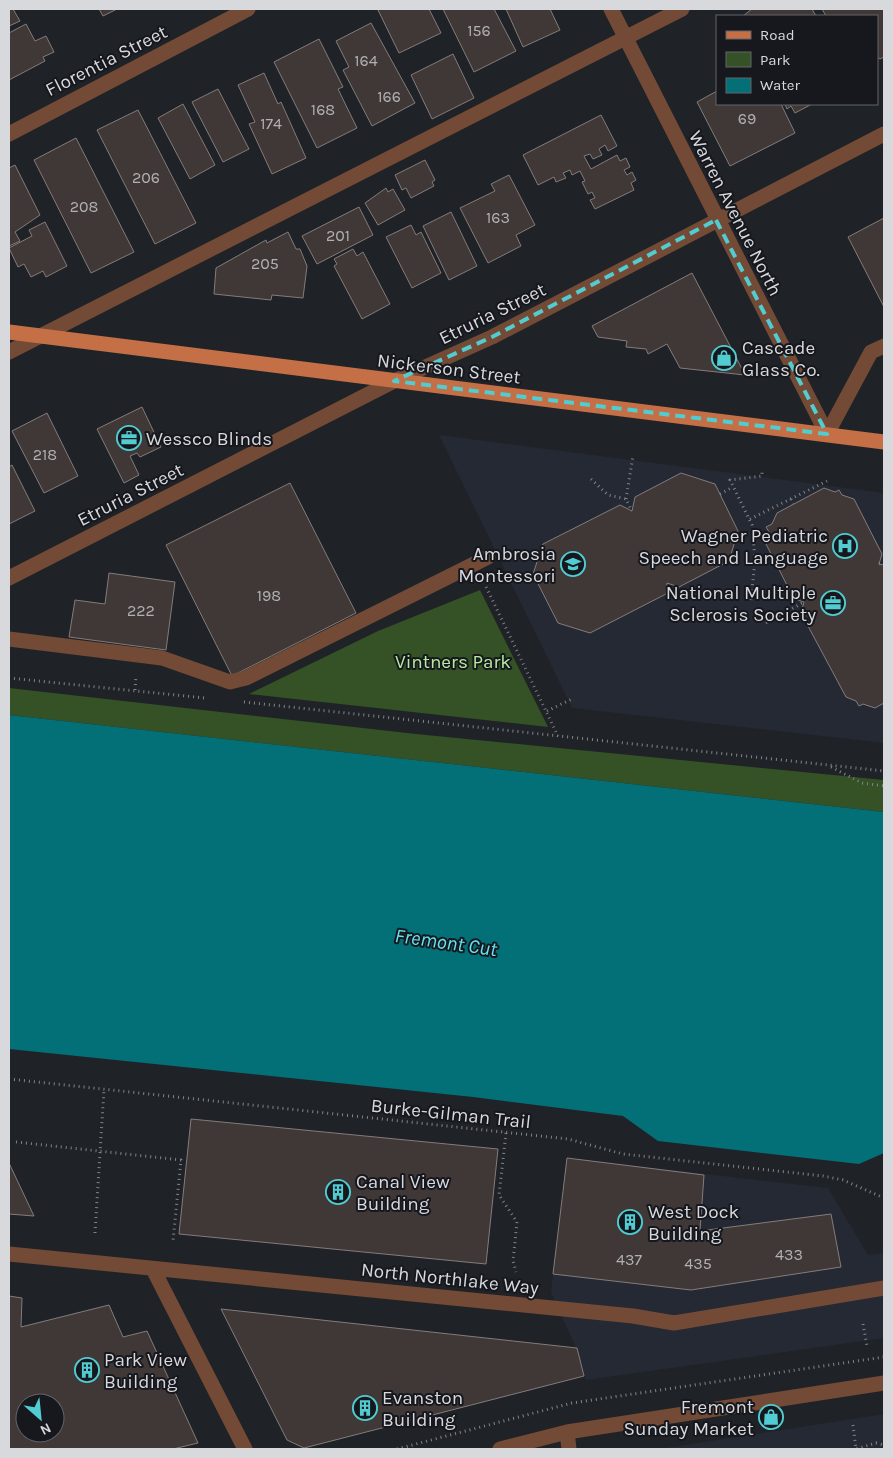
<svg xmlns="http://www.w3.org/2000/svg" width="893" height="1458" font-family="Karla,sans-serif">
<rect width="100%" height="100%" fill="#1f2227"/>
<path fill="#242934" d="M439 435 884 493V743L572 708Z
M567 1158 828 1188 868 1255 884 1253V1338L586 1380 584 1376 304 1448 287 1440 221 1309 576 1348 551 1292Z
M884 1414V1449H659Z"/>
<path fill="#345226" d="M480 590 548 727 249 694 378 631Z
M9 688 416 734 884 780V812L9 715Z"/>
<path fill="#036f77" d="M9 715 884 812V1153L859 1164 658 1141 623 1116 473 1097 9 1049Z"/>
<path fill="#403836" stroke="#847c7a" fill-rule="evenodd" d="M9 9H13L20 21 9 26Z
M99 9H117L103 16Z
M381 9H429L441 33 399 53 378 10Z
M443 9H494L516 51 474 72Z
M506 9H550L560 30 523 47Z
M752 9H812L816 16H743Z
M822 9H884V57L880 59 877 57V16H826Z
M371 23 415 103 372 126 343 70 349 67 336 41Z
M26 24 35 41 46 36 54 52 43 57 45 61 9 80V33Z
M319 39 343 87 338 89 357 128 317 148 274 62Z
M453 54 474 98 432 119 411 75Z
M264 73 278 104 281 102 306 158 272 174 249 124 255 122 238 85Z
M218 89 249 149 223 162 192 102Z
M717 91V104H781L795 133 730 166 697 102Z
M183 104 215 165 190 179 158 118Z
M785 104H812L795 113 791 106 787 109Z
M138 110 196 223 155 244 97 130Z
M601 115 617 146 608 151 605 145 599 149 602 155 593 159 590 154 584 156 591 169 617 155 620 161 626 158 630 167 624 170 627 175 632 172 636 180 631 183 634 190 595 209 590 200 595 198 592 192 588 194 582 182 585 181 580 171 572 175 570 170 563 173 566 178 556 182 554 177 538 185 523 155Z
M76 138 134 252 91 273 34 160Z
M425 160 435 180 432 182 434 186 411 198 406 188 402 190 395 175Z
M15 165 40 215 15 232 20 241 9 246V168Z
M509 175 535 225 516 235 521 246 488 263 460 208 495 191 491 184Z
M386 188 388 192 393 189 405 210 378 225 365 203Z
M359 207 373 235 317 264 302 236Z
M451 212 477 266 449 280 423 226Z
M884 218V307L848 237Z
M45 222 67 266 46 277 43 271 31 277 24 264 18 267 9 248 32 236 29 230Z
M411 225 416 235 421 232 441 273 412 288 386 237Z
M288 232 296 249H300L307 266 303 298 272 295 271 300 214 294 216 268 266 240 267 243Z
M353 249 357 256 363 252 390 304 362 319 334 266 337 264 334 259Z
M692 273 740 365 745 375 680 368 667 344 648 354 646 349 626 347 627 341 598 337 592 326Z
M142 407 161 447 140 457 137 453 130 456 139 475 124 483 97 429Z
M47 413 78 476 44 493 12 431Z
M12 465 35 511 9 524V467Z
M681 473 715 484 738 531 729 561 679 587 667 583 666 594 590 633 558 623 533 574 543 544 620 505 632 511 635 497Z
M290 483 356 613 232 676 166 545Z
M824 488 835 492 839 490 842 495 854 499 882 554 879 564 884 565V703L875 708 863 704 859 706 856 701 846 697 801 613 804 602 794 599 766 544 769 532 766 527 772 524 777 513Z
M109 573 175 582 166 650 69 637 75 600 105 604Z
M191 1119 498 1149 486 1264 179 1234Z
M567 1158 704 1175 700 1231 831 1214 841 1267 691 1290 553 1274Z
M9 1163 34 1216 9 1214Z
M9 1296 22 1298 21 1327 109 1305 123 1337 147 1331 198 1443 173 1449H9ZM25 1403H55V1433H25Z
M221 1309 577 1348 584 1376 304 1448 287 1440Z"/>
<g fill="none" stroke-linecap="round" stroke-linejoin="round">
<path stroke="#828489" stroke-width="3" stroke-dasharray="1 4" stroke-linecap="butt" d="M591 479 608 495 626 499 632 511
M720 494 733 487
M626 499 633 456
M791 499 793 504
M750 519 827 481
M879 564 884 562
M486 587 558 736
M751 600 755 560 752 525 730 480 762 476V472
M766 623 804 602
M9 678 205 698
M135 690 136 676
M244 702 884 771
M547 711 572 699
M831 767 862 783 884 786
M9 1079 568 1139 623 1154 823 1176 843 1180 884 1198
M506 1133 499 1195 517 1222 513 1261 516 1272
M16 1142 181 1160 173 1241
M95 1233 104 1089
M863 1324 867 1346
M853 1425 856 1449 876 1443 884 1445
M397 1449 572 1403 884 1357"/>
<path stroke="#734a36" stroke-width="15" d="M611 9 827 434
M9 134 248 9
M9 352 682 9
M827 434 871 352 884 346
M9 578 394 381 492 337 884 134
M9 639 162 658 230 682 246 678 488 557
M9 1254 633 1316 674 1323 884 1288
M153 1269 245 1449
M567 1432 569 1449
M500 1449 567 1432 884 1383"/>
<path stroke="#c46f45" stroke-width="15" d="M9 332 884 442"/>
</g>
<path fill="none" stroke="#51ccd1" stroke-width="4" stroke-dasharray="10 6" stroke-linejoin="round" d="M716 220 827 434 394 381 492 337Z"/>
<defs>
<symbol id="shop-ring" viewBox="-11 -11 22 22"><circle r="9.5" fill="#16181e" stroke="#51ccd1" stroke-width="1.5"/><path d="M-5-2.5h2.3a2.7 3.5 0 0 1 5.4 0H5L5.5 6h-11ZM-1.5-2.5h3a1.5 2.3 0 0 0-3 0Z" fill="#51ccd1"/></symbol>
<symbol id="office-ring" viewBox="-11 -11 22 22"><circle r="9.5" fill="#16181e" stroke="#51ccd1" stroke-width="1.5"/><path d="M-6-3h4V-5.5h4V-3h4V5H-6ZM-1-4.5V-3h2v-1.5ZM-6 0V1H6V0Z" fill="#51ccd1"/></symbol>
<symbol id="hospital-ring" viewBox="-11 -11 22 22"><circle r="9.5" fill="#16181e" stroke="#51ccd1" stroke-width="1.5"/><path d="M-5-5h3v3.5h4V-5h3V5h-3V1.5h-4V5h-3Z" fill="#51ccd1"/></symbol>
<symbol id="school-ring" viewBox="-11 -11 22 22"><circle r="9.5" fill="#16181e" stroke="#51ccd1" stroke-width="1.5"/><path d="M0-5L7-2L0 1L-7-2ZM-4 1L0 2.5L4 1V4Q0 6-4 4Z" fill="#51ccd1"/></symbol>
<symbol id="building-ring" viewBox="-11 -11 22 22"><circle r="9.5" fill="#16181e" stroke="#51ccd1" stroke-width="1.5"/><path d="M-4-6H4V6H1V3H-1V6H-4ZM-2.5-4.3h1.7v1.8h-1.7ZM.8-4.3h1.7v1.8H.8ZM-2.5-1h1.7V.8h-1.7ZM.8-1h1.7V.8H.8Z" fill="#51ccd1"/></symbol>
</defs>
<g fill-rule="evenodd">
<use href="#shop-ring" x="710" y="344" width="28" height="28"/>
<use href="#office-ring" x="115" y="424" width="28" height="28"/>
<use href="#hospital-ring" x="831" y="532" width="28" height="28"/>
<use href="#school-ring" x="559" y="550" width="28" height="28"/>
<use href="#office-ring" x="819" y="589" width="28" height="28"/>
<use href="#building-ring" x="324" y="1178" width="28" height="28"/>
<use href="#building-ring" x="616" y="1208" width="28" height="28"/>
<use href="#building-ring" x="73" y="1356" width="28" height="28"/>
<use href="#building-ring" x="351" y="1394" width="28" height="28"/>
<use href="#shop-ring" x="757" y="1403" width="28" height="28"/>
</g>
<g text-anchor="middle" stroke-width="4" stroke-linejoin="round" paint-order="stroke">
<g font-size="16" fill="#b1b1b3">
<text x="479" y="36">156</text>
<text x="366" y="66">164</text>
<text x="389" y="102">166</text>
<text x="323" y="115">168</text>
<text x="747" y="124">69</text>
<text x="271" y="129">174</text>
<text x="146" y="183">206</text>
<text x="84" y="212">208</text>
<text x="498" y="223">163</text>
<text x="338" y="241">201</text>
<text x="265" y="269">205</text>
<text x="45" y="460">218</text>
<text x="269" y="601">198</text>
<text x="141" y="616">222</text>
<text x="789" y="1260">433</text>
<text x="629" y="1265">437</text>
<text x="698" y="1269">435</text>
</g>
<g font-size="19" fill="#d7d9dd" stroke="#16181e">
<text transform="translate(106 60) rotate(-27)" y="7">Florentia Street</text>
<text transform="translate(736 213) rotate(63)" y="7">Warren Avenue North</text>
<text transform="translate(492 313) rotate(-26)" y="7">Etruria Street</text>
<text transform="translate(449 368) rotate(7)" y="7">Nickerson Street</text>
<text transform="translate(130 494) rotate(-27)" y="7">Etruria Street</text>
<text transform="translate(451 1113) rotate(6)" y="7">Burke-Gilman Trail</text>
<text transform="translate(450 1278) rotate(6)" y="7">North Northlake Way</text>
</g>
<g font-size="19" fill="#d7d9dd" stroke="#16181e" text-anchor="start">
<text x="742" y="354">Cascade<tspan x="742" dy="22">Glass Co.</tspan></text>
<text x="146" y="445">Wessco Blinds</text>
<text x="828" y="542" text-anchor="end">Wagner Pediatric<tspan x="828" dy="22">Speech and Language</tspan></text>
<text x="556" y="560" text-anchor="end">Ambrosia<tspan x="556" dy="22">Montessori</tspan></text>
<text x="816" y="599" text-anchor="end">National Multiple<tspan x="816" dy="22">Sclerosis Society</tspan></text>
<text x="356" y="1188">Canal View<tspan x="356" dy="22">Building</tspan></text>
<text x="648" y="1218">West Dock<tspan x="648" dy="22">Building</tspan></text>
<text x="104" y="1366">Park View<tspan x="104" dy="22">Building</tspan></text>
<text x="382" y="1404">Evanston<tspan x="382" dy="22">Building</tspan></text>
<text x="754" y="1413" text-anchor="end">Fremont<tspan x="754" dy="22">Sunday Market</tspan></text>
</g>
<g font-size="19" fill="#b6eba0" stroke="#16181e">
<text x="453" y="668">Vintners Park</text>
</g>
<g font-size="20" font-style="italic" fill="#65e4f1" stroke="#16181e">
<text transform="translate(446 942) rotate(8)" y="7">Fremont Cut</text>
</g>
</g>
<rect width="893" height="1458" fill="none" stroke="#d7d9dd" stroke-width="20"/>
<rect x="716" y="15" width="162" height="90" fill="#16181e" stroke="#63656a"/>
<rect x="726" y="31" width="25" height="8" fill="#c46f45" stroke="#63656a"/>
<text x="760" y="40" font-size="15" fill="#d7d9dd">Road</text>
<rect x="726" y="52" width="25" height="15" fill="#345226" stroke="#63656a"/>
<text x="760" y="65" font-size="15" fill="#d7d9dd">Park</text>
<rect x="726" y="78" width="25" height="15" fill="#036f77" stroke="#63656a"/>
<text x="760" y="90" font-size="15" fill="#d7d9dd">Water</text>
<g transform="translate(40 1418) rotate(153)"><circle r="24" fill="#16181e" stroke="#63656a"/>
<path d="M0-4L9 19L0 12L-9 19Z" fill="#51ccd1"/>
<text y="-8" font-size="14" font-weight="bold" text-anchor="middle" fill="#d7d9dd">N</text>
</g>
</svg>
